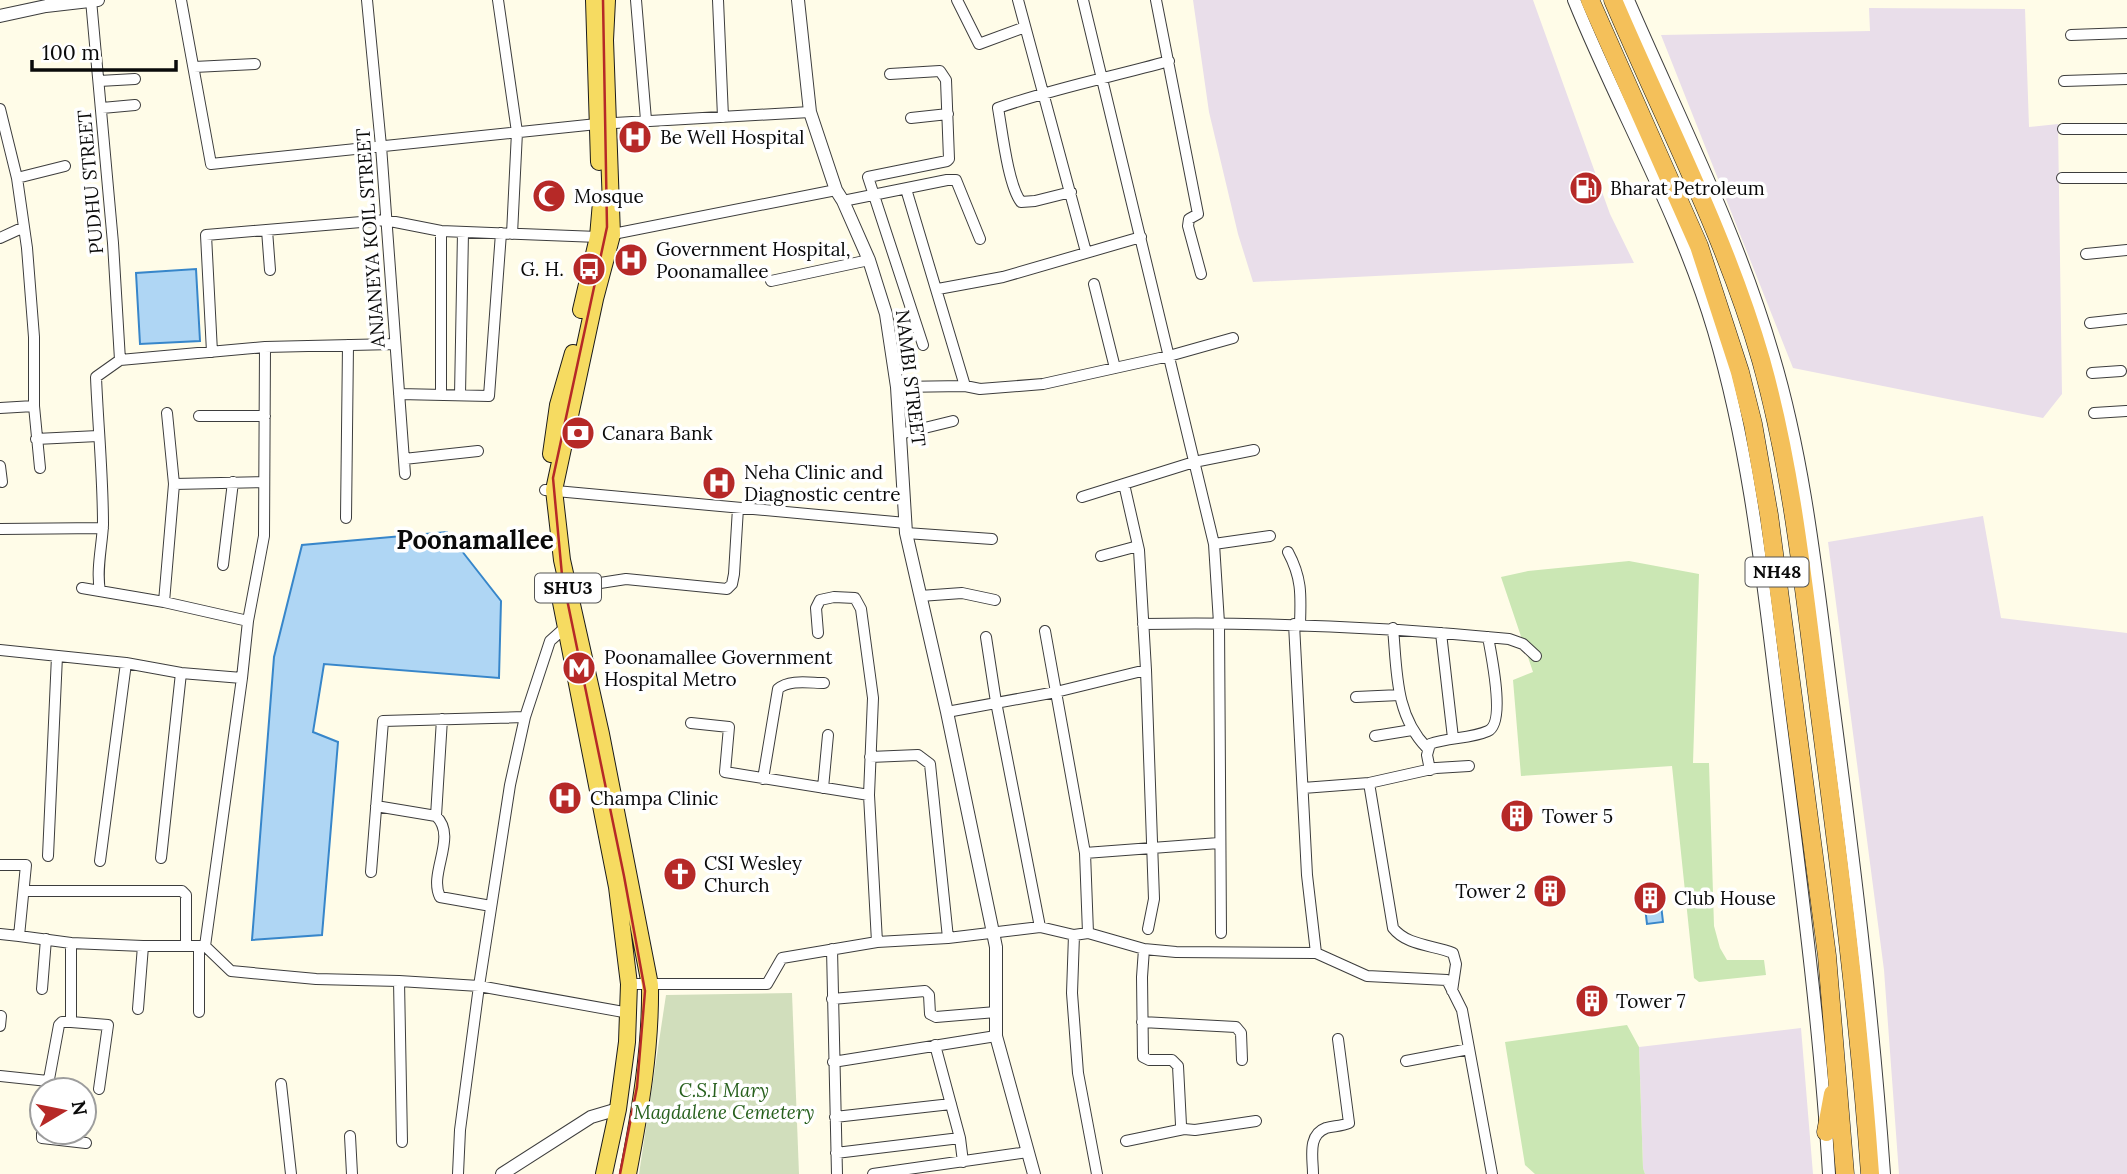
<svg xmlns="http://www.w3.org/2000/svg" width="2127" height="1174" font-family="Lora,serif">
<rect width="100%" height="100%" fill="#fffce8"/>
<path fill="#e9deea" d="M1193 0H1533L1610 214 1634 263 1253 282 1238 234 1209 112Z
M1869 8 2025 9 2029 127 2058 124 2062 394 2043 418 1793 368 1661 35 1870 31Z
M1983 516 2001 618 2127 633V1174H1899L1884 970 1828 542Z
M1801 1028 1813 1174H1645L1643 1168 1639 1047Z"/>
<path fill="#cbe7b4" d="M1629 561 1699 574 1693 763H1709L1714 926 1720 948 1727 960H1764L1766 975 1699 982 1694 978 1672 766 1521 776 1513 680 1533 672 1501 577 1528 571Z
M1627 1025 1639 1047 1643 1168 1645 1174H1535L1525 1165 1505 1042Z"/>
<path fill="#d1debc" d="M792 993 799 1174H639L666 995Z"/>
<path fill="#afd6f4" stroke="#3786ca" stroke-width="2" d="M196 269 200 341 140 344 136 273Z
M447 532 501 601 499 678 324 664 313 732 338 742 322 935 252 940 274 657 302 545Z
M1659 888 1663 922 1647 924 1643 890Z"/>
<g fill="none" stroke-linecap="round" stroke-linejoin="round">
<defs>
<path id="minor" d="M91 0 113 243 120 360
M181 0 211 164 597 124 810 112
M367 0 381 146 405 474
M498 0 517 132 512 234
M636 0 646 120
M718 0 723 117
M957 0 979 44 1025 27
M1018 0 1086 252
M1083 0 1214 544 1219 623 1221 933
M1156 0 1198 214 1189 219 1188 226 1201 274
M2071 35 2127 33
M194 67 255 64
M890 74 940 71 946 80 949 159 947 161 868 177 923 345
M99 81 135 79
M2064 81 2127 79
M102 108 135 105
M0 109 17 178 27 248 34 337V406L40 468
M911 118 948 114
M2063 129H2127
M17 178 65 166
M2062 178H2127
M906 189 965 386
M1071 192 1035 201 1021 202C1008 185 1002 130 998 108 1054 88 1112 77 1169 61
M843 201 947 180H956L980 239
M267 230 270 270
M441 231V395
M0 238 24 227
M2086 254 2127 250
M771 281 869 260
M1094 284 1115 368
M938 289 1003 277 1141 237
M2090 323 2127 319
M265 347 264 536 248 621 242 678 205 946 231 971 316 979 399 981 479 986 629 1013
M212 352 206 235 385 220 441 231 598 237 836 190
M2092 373 2121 371
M897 387 965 386 980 389 1043 384 1169 356 1233 338
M399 394 489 396 501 233
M460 395 463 232
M0 408 34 406
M2094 413 2126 411
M199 416H265
M900 434 953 421
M36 439 98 436
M404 459 478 451
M0 466 2 482
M174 484 264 482
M1124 484 1139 550 1146 670 1154 899 1148 929
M545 490 906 523
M1082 497 1194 462 1254 450
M346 518 348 345
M0 529 103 528
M906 533 992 539
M1214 544 1270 536
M1288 552C1302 578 1301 595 1300 624
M1101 556 1138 546
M223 565 233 482
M82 588 164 602 248 621
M568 588 626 579 727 589 732 584 734 574 738 508
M100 591C96 570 102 546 103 525 103 475 98 426 96 377L120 360 265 347 394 344
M920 596 962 593 995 600
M164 602 174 484 167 413
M1143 624C1266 622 1387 627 1509 639L1523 644 1536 656
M1294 624 1307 875 1316 953
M1393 628C1397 672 1395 715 1427 748
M1045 631 1085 853 1088 933
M818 633 816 608 820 600 834 597 855 598 861 609 873 698 869 795 877 942
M1441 633 1453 738
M986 637 996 702 1040 927
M0 650 126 663 181 673 242 678
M1356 697 1400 695
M947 712 1056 692 1146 670
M691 723 729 727 725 772 869 795
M1375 736 1412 730
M870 757 918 755 930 764 948 938
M1430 770 1427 755 1430 744C1448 737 1470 739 1488 731 1506 723 1491 654 1488 637
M763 779 778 689C789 679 810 683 824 683
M1369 783 1393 928C1407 946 1434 945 1453 953L1456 964 1452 991
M823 788 828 735
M1303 788 1369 783 1436 768 1469 766
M376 806 436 816C458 837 428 873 440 897L491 906
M436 816 442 719
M1085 853 1219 843
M48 856 57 656
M161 858 181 673
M100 861 126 663
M0 865H26L19 936 71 943
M371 872 383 721 525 717
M24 891H182L186 895V946
M0 934 19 936
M1074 935 1072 993 1078 1073 1097 1174
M832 949 837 1174
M1144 949 1142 977 1143 1057 1149 1060H1172L1178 1066 1181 1125 1184 1129 1195 1130 1256 1121
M399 981 402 1142
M629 984H767L782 958 877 942 948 938 1040 927 1074 935 1088 933 1144 949 1176 952 1316 953 1367 976 1447 980 1462 1010 1492 1174
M42 989 46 939
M832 999 925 991 929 995 930 1014 936 1017 996 1012
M138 1009 143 946
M199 1012V946
M71 1022 108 1025 99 1089
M1142 1022 1236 1027 1241 1033 1242 1060
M0 1026 1 1016
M935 1045 960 1138 963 1162
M1406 1061 1469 1049
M833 1062 996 1036
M0 1076 48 1081
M281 1084 291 1174
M47 1090 59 1025 62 1022H71V943L143 946H205
M835 1117 951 1104
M42 1123V1138L86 1143
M350 1136 352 1174
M1126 1141 1184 1129
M836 1153 960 1138
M458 1174 460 1130 479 986 510 785 525 717 550 641 569 624
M873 1174 1028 1152
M1313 1174C1313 1158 1307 1135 1326 1128 1334 1126 1342 1126 1349 1123L1338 1039"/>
<path id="tertiary" d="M798 0 810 112 836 190 843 201 869 260 886 314 897 387 906 533 947 712 996 947V1036L1034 1174
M1574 0C1619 111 1680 216 1714 331 1752 460 1764 593 1781 726 1800 875 1820 1024 1829 1174
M1628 0C1679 118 1737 231 1773 355 1806 466 1817 582 1832 696 1853 855 1873 1014 1884 1174
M0 16 46 6 98 0
M502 1174 591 1117 618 1109"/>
<path id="primary" d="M594 0 599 162
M607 0 605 40 612 235 595 299 554 490 562 560 601 734 650 985C651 1049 640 1111 628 1174
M581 310 598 237 601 202
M551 454 558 405 573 353
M558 587 617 887 629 984 627 1042 618 1109 604 1174"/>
<path id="trunk" d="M1590 0 1699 246 1740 372 1753 424 1769 515 1827 956 1845 1174
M1613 0C1664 120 1725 235 1761 360 1793 474 1804 592 1819 708 1839 863 1859 1018 1870 1174
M1826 1132 1833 1094"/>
</defs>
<use href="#minor" stroke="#3d3d3d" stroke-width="12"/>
<use href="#tertiary" stroke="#3d3d3d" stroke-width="14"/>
<use href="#primary" stroke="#1b1b1b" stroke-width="18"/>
<use href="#trunk" stroke="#1b1b1b" stroke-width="19"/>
<use href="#minor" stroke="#fff" stroke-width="10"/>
<use href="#tertiary" stroke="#fff" stroke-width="12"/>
<use href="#primary" stroke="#f6db61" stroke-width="16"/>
<use href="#trunk" stroke="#f4c05a" stroke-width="18"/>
<path stroke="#b62927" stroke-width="2.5" d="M603 0 607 227 553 478 562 575 624 876 645 991 637 1087 620 1174"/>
</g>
<defs>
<symbol id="hospital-disc" viewBox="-11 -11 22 22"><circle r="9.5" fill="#b62927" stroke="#fff"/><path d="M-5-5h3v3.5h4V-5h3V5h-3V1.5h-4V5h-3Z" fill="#fff"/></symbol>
<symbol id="fuel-disc" viewBox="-11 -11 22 22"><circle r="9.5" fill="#b62927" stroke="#fff"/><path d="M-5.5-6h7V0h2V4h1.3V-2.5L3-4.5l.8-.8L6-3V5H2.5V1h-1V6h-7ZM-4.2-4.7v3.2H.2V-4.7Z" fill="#fff"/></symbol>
<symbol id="mosque-disc" viewBox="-11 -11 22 22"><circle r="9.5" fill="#b62927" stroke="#fff"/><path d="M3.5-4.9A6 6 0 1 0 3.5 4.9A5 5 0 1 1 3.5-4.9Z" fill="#fff"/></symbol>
<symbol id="bus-disc" viewBox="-11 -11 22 22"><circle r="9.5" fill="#b62927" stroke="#fff"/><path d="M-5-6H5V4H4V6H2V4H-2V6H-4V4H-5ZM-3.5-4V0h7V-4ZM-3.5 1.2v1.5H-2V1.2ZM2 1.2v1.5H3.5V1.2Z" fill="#fff"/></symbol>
<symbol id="bank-disc" viewBox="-11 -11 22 22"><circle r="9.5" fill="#b62927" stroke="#fff"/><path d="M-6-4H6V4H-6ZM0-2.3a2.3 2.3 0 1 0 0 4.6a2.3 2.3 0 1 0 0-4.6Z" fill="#fff"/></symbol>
<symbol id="metro-disc" viewBox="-11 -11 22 22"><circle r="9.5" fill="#b62927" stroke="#fff"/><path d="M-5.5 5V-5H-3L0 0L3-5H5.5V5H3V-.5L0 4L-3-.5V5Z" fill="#fff"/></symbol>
<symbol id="building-disc" viewBox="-11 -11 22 22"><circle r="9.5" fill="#b62927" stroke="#fff"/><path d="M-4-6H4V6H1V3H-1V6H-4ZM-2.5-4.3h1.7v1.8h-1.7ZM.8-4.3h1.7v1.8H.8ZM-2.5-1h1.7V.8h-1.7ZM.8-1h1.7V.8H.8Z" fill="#fff"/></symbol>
<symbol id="church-disc" viewBox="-11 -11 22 22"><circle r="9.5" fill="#b62927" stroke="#fff"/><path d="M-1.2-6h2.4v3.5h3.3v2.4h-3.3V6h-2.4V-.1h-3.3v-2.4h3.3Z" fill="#fff"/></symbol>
</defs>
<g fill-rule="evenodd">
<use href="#hospital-disc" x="616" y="118" width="38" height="38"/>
<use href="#fuel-disc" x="1567" y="169" width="38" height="38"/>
<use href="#mosque-disc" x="530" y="177" width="38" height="38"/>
<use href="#hospital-disc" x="612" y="241" width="38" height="38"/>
<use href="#bus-disc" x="570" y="250" width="38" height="38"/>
<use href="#bank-disc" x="559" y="414" width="38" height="38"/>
<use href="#hospital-disc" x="700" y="464" width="38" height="38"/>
<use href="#metro-disc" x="560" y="649" width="38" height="38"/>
<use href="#hospital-disc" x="546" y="779" width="38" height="38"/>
<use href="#building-disc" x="1498" y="797" width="38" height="38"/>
<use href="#church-disc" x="661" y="855" width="38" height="38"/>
<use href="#building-disc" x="1531" y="872" width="38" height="38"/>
<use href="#building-disc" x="1631" y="879" width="38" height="38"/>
<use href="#building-disc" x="1573" y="982" width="38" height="38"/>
</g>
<g text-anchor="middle" stroke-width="7" stroke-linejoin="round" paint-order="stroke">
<g fill="#fff" stroke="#545454" stroke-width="2">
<rect x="1745.5" y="557.5" width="63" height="29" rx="5"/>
<rect x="535" y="573.5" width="66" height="29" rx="5"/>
</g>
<g font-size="18" font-weight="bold" fill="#0a0a0a">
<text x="1777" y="578">NH48</text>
<text x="568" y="594">SHU3</text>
</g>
<g font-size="19" fill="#0a0a0a" stroke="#fff" text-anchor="start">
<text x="660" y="144">Be Well Hospital</text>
<text x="1610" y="195">Bharat Petroleum</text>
<text x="574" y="203">Mosque</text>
<text x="656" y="256">Government Hospital,<tspan x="656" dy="22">Poonamallee</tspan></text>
<text x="564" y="276" text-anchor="end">G. H.</text>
<text x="602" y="440">Canara Bank</text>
<text x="744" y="479">Neha Clinic and<tspan x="744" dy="22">Diagnostic centre</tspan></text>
<text x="604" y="664">Poonamallee Government<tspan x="604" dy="22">Hospital Metro</tspan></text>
<text x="590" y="805">Champa Clinic</text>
<text x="1542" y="823">Tower 5</text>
<text x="704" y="870">CSI Wesley<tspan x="704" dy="22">Church</tspan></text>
<text x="1526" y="898" text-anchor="end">Tower 2</text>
<text x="1674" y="905">Club House</text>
<text x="1616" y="1008">Tower 7</text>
</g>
<g font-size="19" fill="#0a0a0a" stroke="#fff">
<text transform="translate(90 182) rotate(-95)" y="7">PUDHU STREET</text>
<text transform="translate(370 238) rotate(-94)" y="7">ANJANEYA KOIL STREET</text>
<text transform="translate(911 378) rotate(83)" y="7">NAMBI STREET</text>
</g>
<g font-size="19" font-style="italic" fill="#27601d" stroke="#fff">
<text x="724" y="1097">C.S.I Mary<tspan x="724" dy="22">Magdalene Cemetery</tspan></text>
</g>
<g font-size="26" font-weight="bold" fill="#0a0a0a" stroke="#fff">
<text x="475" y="549">Poonamallee</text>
</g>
</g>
<g transform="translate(63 1111) rotate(80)"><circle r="33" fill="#ffffff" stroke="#9d9d9d" stroke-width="2"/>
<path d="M0-5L12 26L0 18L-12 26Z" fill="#b62927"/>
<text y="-10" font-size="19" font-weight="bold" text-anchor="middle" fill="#0a0a0a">N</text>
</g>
<path d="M32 60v10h144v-10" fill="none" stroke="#0a0a0a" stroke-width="3.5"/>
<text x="42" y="60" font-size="21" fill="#0a0a0a" stroke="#ffffff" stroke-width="5" paint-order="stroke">100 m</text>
</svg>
